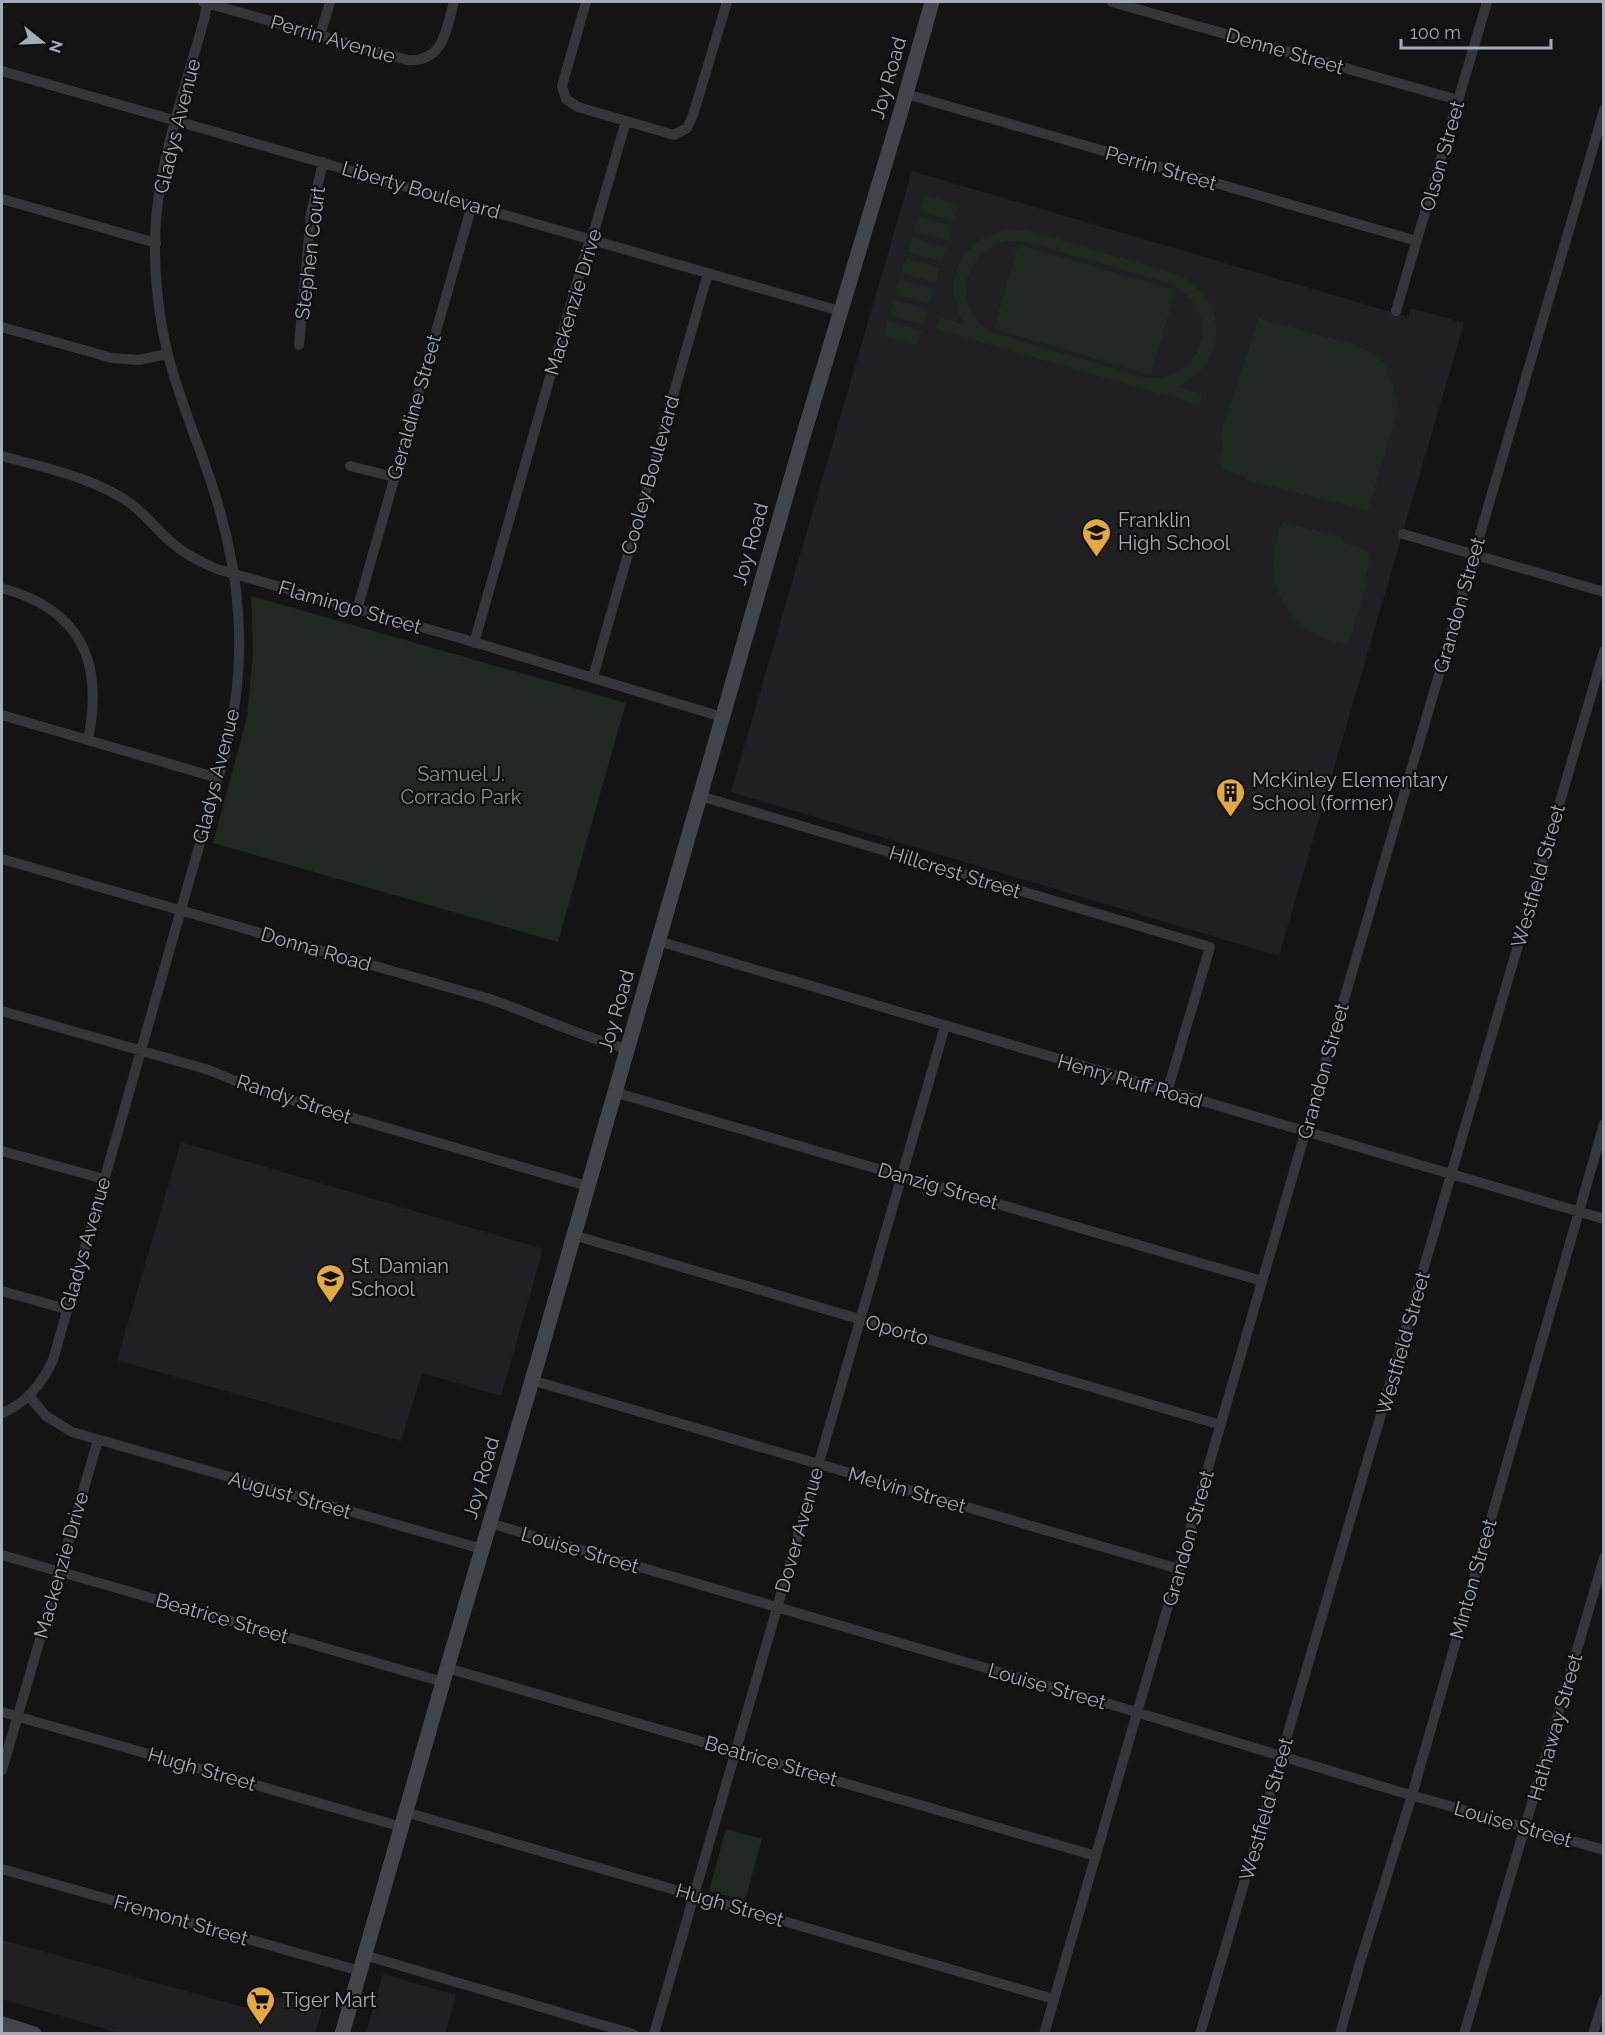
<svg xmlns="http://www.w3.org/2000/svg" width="1605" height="2035" font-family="Raleway,sans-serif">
<rect width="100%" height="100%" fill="#141415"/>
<path fill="#202022" d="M912 171 1408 317 1411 308 1464 323 1279 956 731 792Z
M181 1142 543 1249 501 1396 422 1373 401 1441 117 1360Z
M2 1940 265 2013 270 1995 322 2010 315 2033H119L2 1999Z
M383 1974 456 1995 445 2033H366Z"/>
<path fill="#202821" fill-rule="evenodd" d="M925 195 959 205 954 221 920 211Z
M918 216 952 226 948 241 914 231Z
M1005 229 1027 230 1177 274C1229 299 1230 362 1177 387L1202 394 1199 405 936 329 939 317 965 325C940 285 959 240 1005 229ZM1007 241 1027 242 1164 282C1224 302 1210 381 1147 378L991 332C950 307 962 252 1007 241Z
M912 237 946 247 942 262 908 252Z
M1018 244 1176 290 1151 375 994 329Z
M906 258 940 268 935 283 901 273Z
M900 279 934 289 929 304 895 294Z
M894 300 928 309 923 325 889 315Z
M1258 318 1353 344 1372 353 1385 364 1397 399 1396 417 1368 511 1249 481 1243 476 1223 470 1219 461 1223 444 1220 436Z
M887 321 922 331 917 346 883 336Z
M1283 521 1343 538 1342 542 1366 549 1370 558 1363 583 1367 585 1348 645C1337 642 1326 640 1316 634 1273 612 1263 563 1283 521Z
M251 596 626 703 558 942 213 843 247 717 253 654Z
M726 1829 762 1839 745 1901 709 1891Z"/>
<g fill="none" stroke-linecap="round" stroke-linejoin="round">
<path stroke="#35363a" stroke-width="10" d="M203 2 407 60C444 63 446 29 454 2
M586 2 562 86 566 99 578 107 674 135 687 128 693 115 727 2
M1112 2 1458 100
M320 35 330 2
M2 71 840 311
M906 94 1417 241
M2 199 156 243
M1396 311 1487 2
M2 327 112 358 139 360 167 354
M299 345 311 214 323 162
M2 456C45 468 93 477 130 503 145 514 156 529 170 541 184 554 200 562 217 569L484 645 722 717
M350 466 394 477
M1403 534 1604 592
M2 588C81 610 104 661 88 740
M357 610 472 205
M474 643 586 251 595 228 626 121
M593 677 708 273
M2 715 218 778
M700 796 1210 947 1167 1092
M2 859 490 999C536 1015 579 1036 627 1049
M658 941 1604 1219
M2 1011 209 1070 250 1087 288 1099 587 1186
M614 1092 1262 1281
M2 1151 104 1179
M573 1235 1221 1425
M2 1291 66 1309
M531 1380 1179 1569
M29 1396 46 1416 72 1432 482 1549
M2 1413C27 1403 42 1384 53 1360L223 762C250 661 242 571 208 473 191 424 171 378 162 327 154 280 152 229 161 182 171 126 190 71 205 16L207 2
M489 1523 1116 1706 1400 1792 1604 1850
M2 1555 443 1682
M447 1668 1096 1856
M2 1712 402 1827
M2 1770 98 1440
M405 1812 1054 1999
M2 1869 360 1971
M364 1955 633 2034
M654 2034 945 1026
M1044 2034 1310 1116 1604 110
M1200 2034 1604 651
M1340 2034 1359 1966 1412 1795 1604 1124
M1464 2034 1604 1558
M1593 2034 1604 1999"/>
<path stroke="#43454a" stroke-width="15" d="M2 2024 34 2034
M342 2034 447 1668 541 1350 805 430 903 104 932 2"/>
</g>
<defs>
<symbol id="school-pin" viewBox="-11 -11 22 30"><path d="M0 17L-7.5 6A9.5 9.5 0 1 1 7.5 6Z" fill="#e4aa3d" stroke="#0f0f10"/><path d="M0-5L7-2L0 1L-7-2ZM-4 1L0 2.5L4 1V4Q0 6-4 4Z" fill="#111"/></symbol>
<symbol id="building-pin" viewBox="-11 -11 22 30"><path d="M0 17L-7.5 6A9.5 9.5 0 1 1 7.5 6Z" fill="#e4aa3d" stroke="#0f0f10"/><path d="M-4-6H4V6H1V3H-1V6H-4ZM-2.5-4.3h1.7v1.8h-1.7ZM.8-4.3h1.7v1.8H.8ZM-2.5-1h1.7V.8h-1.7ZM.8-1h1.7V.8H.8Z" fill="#111"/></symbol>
<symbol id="supermarket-pin" viewBox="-11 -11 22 30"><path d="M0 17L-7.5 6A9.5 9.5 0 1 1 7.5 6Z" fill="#e4aa3d" stroke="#0f0f10"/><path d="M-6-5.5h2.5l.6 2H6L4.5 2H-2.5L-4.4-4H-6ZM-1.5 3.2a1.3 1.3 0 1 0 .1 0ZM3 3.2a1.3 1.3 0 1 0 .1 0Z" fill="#111"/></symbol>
</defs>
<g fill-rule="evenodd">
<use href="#school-pin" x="1080" y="516" width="33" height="45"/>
<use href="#building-pin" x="1214" y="776" width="33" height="45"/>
<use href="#school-pin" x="314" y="1262" width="33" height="45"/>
<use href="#supermarket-pin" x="244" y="1984" width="33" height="45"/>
</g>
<g text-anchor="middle" stroke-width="4.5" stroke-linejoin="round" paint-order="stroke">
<g font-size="20" fill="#a6abb5" stroke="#0f0f10">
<text transform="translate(333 39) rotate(16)" y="7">Perrin Avenue</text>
<text transform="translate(1285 51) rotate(16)" y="7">Denne Street</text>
<text transform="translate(888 78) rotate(-74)" y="7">Joy Road</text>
<text transform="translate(177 126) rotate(-76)" y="7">Gladys Avenue</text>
<text transform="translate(1442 156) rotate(-74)" y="7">Olson Street</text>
<text transform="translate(1161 168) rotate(16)" y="7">Perrin Street</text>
<text transform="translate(421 190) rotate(16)" y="7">Liberty Boulevard</text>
<text transform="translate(310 253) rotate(-83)" y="7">Stephen Court</text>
<text transform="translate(573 302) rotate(-73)" y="7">Mackenzie Drive</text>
<text transform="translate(414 407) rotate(-74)" y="7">Geraldine Street</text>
<text transform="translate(650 475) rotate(-74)" y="7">Cooley Boulevard</text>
<text transform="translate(750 544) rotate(-74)" y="7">Joy Road</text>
<text transform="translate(1459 605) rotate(-74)" y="7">Grandon Street</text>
<text transform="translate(350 607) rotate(16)" y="7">Flamingo Street</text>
<text transform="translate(216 776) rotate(-76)" y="7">Gladys Avenue</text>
<text transform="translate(955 872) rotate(17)" y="7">Hillcrest Street</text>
<text transform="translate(1538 876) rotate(-74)" y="7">Westfield Street</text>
<text transform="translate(316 949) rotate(16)" y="7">Donna Road</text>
<text transform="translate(616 1011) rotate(-74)" y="7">Joy Road</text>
<text transform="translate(1323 1071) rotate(-74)" y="7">Grandon Street</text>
<text transform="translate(1130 1081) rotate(16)" y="7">Henry Ruff Road</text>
<text transform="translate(294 1099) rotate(18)" y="7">Randy Street</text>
<text transform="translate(938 1186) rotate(16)" y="7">Danzig Street</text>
<text transform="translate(85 1244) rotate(-74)" y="7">Gladys Avenue</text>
<text transform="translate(897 1330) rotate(16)" y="7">Oporto</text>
<text transform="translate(1403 1343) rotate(-74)" y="7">Westfield Street</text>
<text transform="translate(481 1478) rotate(-74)" y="7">Joy Road</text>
<text transform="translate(907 1490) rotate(16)" y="7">Melvin Street</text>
<text transform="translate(290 1495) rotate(16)" y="7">August Street</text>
<text transform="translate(799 1530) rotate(-74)" y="7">Dover Avenue</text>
<text transform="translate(1188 1538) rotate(-74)" y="7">Grandon Street</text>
<text transform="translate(580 1550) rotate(16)" y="7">Louise Street</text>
<text transform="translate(61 1565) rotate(-74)" y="7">Mackenzie Drive</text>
<text transform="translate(1473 1579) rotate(-74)" y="7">Minton Street</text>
<text transform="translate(222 1618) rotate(16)" y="7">Beatrice Street</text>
<text transform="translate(1047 1686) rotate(16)" y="7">Louise Street</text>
<text transform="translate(1555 1727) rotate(-74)" y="7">Hathaway Street</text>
<text transform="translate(771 1761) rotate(16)" y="7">Beatrice Street</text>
<text transform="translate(202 1769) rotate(16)" y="7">Hugh Street</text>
<text transform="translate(1266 1809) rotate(-74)" y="7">Westfield Street</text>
<text transform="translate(1513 1824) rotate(16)" y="7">Louise Street</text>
<text transform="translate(730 1905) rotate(16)" y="7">Hugh Street</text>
<text transform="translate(181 1920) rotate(16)" y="7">Fremont Street</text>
</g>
<g font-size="20" fill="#a6abb5" stroke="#0f0f10" text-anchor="start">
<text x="1118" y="527">Franklin<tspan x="1118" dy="23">High School</tspan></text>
<text x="1252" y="787">McKinley Elementary<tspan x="1252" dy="23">School (former)</tspan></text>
<text x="351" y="1273">St. Damian<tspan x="351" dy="23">School</tspan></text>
<text x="282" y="2007">Tiger Mart</text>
</g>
<g font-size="20" fill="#7f9e80" stroke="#0f0f10">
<text x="461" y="781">Samuel J.<tspan x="461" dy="23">Corrado Park</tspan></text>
</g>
</g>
<rect width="1605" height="2035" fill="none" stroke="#a6abb5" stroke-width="6"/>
<g transform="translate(42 42) rotate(108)" stroke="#0f0f10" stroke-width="4.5" paint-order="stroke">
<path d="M0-4.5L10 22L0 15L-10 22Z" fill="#a6abb5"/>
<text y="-9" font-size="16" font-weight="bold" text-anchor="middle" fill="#a6abb5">N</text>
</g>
<path d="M1401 39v9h150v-9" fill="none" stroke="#a6abb5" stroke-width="3"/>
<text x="1410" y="39" font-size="18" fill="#a6abb5" stroke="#0f0f10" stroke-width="4.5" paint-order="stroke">100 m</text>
</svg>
